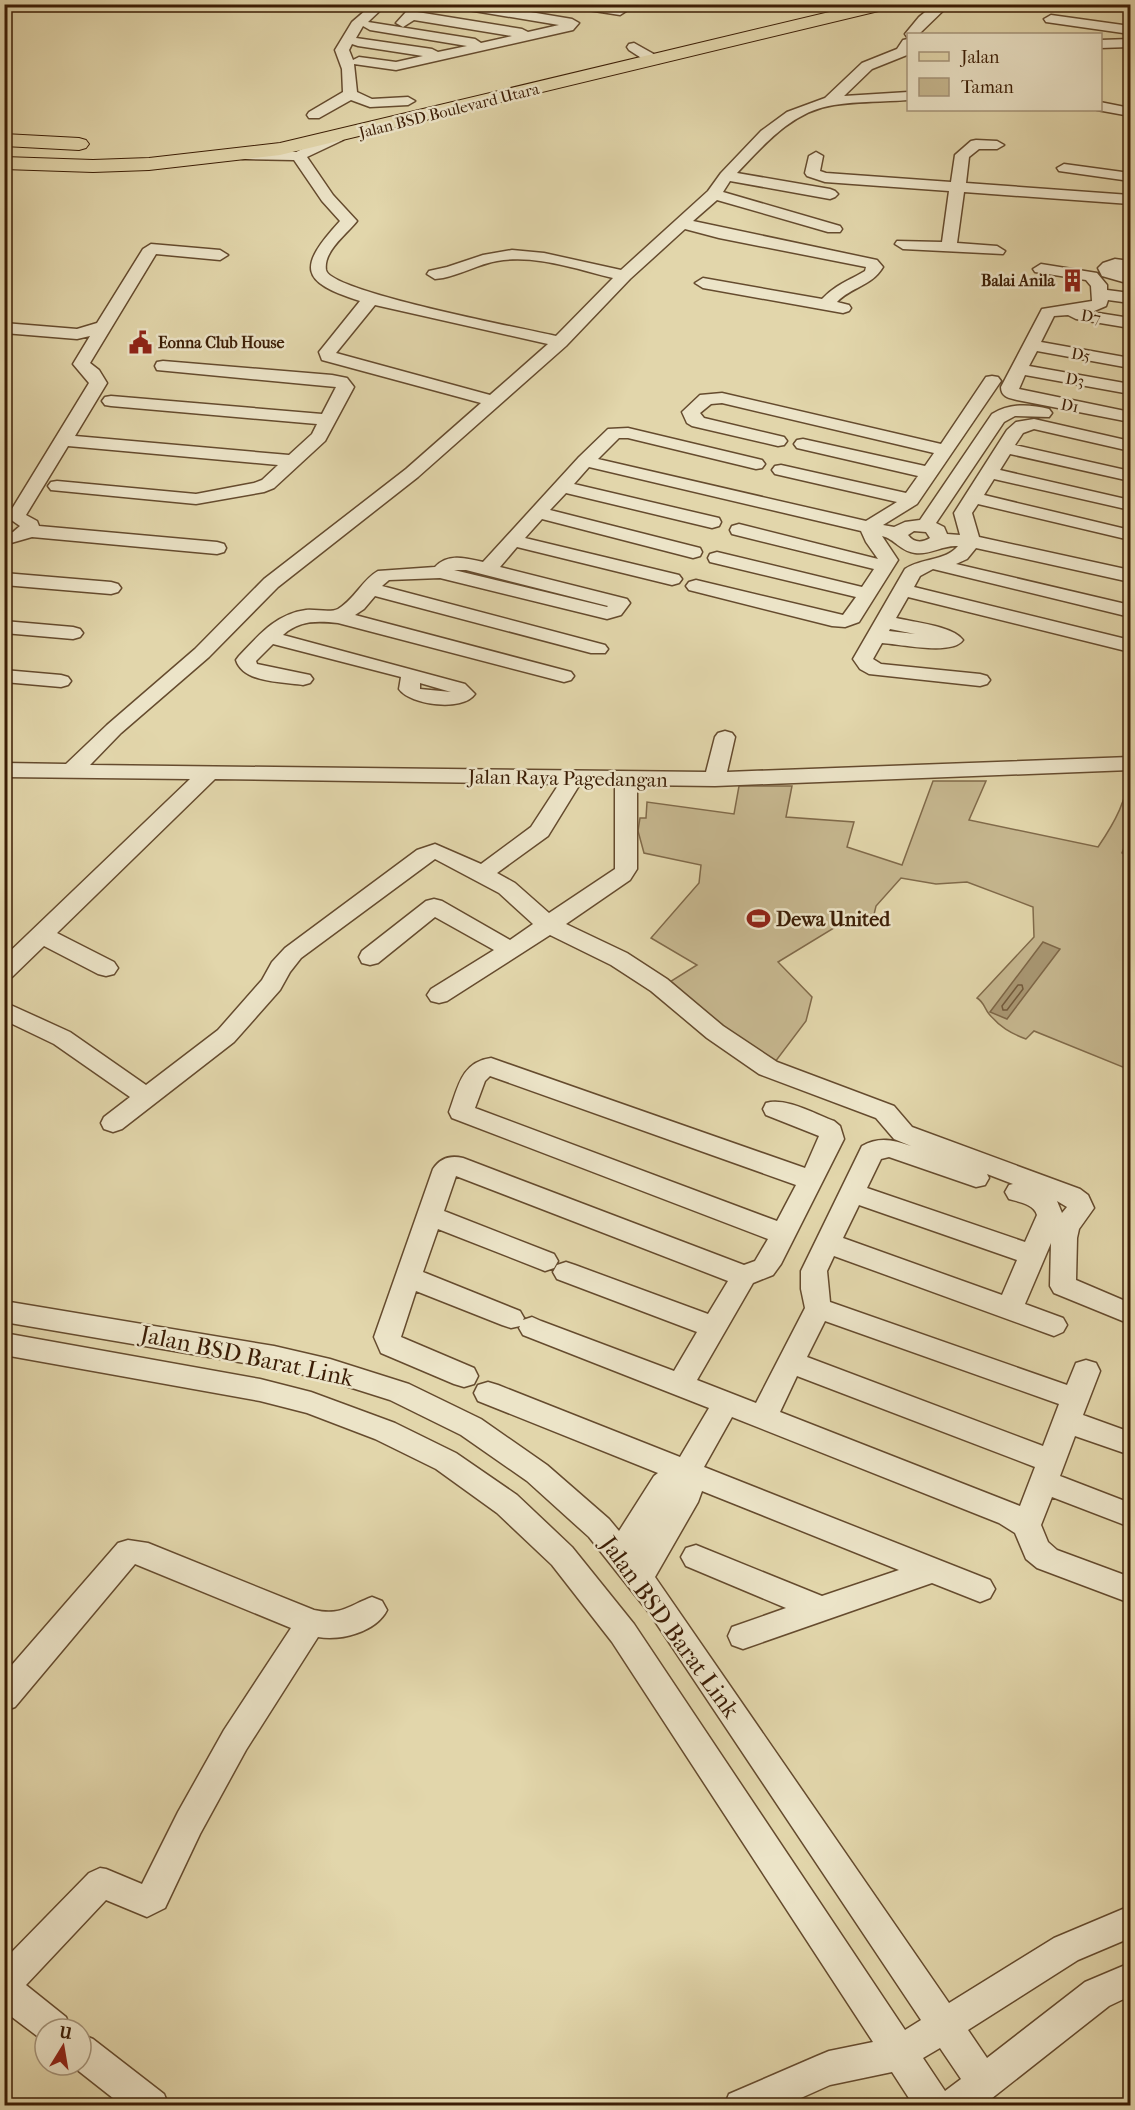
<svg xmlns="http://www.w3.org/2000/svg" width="1135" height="2110" font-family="'IM FELL French Canon',serif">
<rect width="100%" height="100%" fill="#e2d6ab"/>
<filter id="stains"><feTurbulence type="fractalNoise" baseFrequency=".00333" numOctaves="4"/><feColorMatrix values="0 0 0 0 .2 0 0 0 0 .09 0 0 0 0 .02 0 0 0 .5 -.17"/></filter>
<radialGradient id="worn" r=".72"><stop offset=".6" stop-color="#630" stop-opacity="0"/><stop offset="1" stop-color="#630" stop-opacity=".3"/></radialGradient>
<path fill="#c6b78f" stroke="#806a4a" stroke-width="1.5" d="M1129 769 1130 833 1122 853 1130 857V1070L1034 1031 1026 1039C1010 1033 1000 1027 989 1014 984 1008 984 1002 977 998L1034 937 1033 907 967 882 936 884 901 878 876 906 872 923 855 915 778 962 812 997 806 1021 775 1062 718 1026 668 983 697 965 651 938 699 883 701 865 644 853 638 831 640 818H646L647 802 734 814 739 786H792L786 817 854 822 847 847 902 865 933 781H986L969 820 1098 847C1115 822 1128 799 1129 769Z"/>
<path fill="#a99773" stroke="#7d6647" stroke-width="1.5" d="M1043 942 1060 949 1007 1019 990 1012Z"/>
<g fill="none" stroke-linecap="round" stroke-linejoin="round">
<path stroke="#725a3c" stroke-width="1.5" d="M1018 985H1022L1023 989 1007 1010H1003L1002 1006Z"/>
<defs>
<path id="minor" d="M373 4H387L368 22 475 39 481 43 512 36 414 20 403 27 396 23 406 12 411 11 522 29 528 32 559 25 456 8 450 4H483L572 19 579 23 573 30 396 70 354 64 357 92 372 99 408 97 415 101 408 105 370 107 351 100 319 118H309L307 115 309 112 343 92 342 69 335 50 352 22ZM363 26 370 30 467 46 438 52 432 49 356 38ZM352 44 358 46 423 56 396 62 359 57 353 60 349 50Z
M569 4 618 7 637 4 620 15 575 8Z
M935 4H950L919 34H908L907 37 905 34 919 17Z
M1051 15 1130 26V34L1046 22 1044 19Z
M908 39 907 55 872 69 844 96 908 92V100C884 102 858 101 834 105 792 111 764 145 737 173L830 189 835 191 838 194 835 197 830 199 730 181 723 192 840 226 842 229 840 232H828L717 200 693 221 877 260 883 267C872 286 851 287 837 302L849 305 851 308 849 311 843 313 703 288 695 283 703 278 822 299C835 285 848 281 865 271L866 267 719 238 685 229 630 279 566 346 418 477 278 587 209 657 121 733 90 765 706 772 715 737 718 733 725 731 732 733 735 737 727 772 1130 757V770L715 786 637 785V869L630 880 566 924 627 953 667 979 723 1026 777 1062 894 1106 912 1127 1080 1189 1088 1195 1094 1208 1079 1229 1077 1238 1076 1280 1130 1303V1324L1054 1293 1050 1286 1051 1243 1025 1304 1063 1318 1067 1325 1063 1332 1054 1336 834 1256 827 1271 830 1302 1067 1385 1076 1363 1086 1360 1096 1363 1100 1371 1083 1415 1130 1432V1455L1075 1436 1060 1476 1130 1503V1527L1052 1497 1041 1525 1048 1542 1057 1550 1130 1577V1603L1037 1568 1026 1559 1015 1533 999 1523 732 1417 704 1467 990 1580 995 1589 990 1598 980 1602 932 1583 743 1649 732 1645 728 1636 732 1627 786 1608 686 1566 681 1557 686 1548 696 1545 822 1596 899 1570 702 1491 698 1502 655 1577 949 2003 1054 1938 1130 1906V1938L1078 1960 968 2030 987 2058 1085 1982 1130 1963V1996L1109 2006 982 2106H914L892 2072 830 2085 783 2106H724L729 2094 817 2056 829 2051 873 2042 612 1642 552 1565 497 1513 436 1469 375 1439 307 1413 260 1401 4 1355V1333L260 1379 311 1392 395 1423 456 1453 517 1495 572 1547 634 1624 905 2030 921 2020 650 1614 589 1537 527 1481 461 1435 390 1400 330 1381 274 1368 4 1322V1301L274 1346 330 1359 409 1384 481 1419 547 1465 609 1519 619 1531 654 1476 658 1473 478 1401 474 1393 478 1385 488 1382 498 1385 680 1457 709 1408 523 1335 519 1328 520 1326 511 1328 502 1325 416 1291 401 1337 474 1368 478 1376 474 1384 464 1387 454 1384 381 1353 374 1337 433 1169C440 1158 451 1155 463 1158L744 1265 755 1261 768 1239 452 1118 449 1112C458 1088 461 1062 491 1058L805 1168 819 1136 766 1115 763 1109 766 1103C786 1097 815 1114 834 1121L840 1126 844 1139 781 1264 773 1275 753 1283 697 1380 756 1403 805 1308 801 1289V1271L862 1146C879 1136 894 1140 911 1146L894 1139 876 1118 759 1074 707 1038 651 991 611 965 550 935 447 1001 439 1003 431 1001 427 995 431 989 494 950 435 917 378 963 370 965 362 963 359 957 362 951 426 901 434 899 442 901 510 940 533 924 499 893 435 859 301 958 290 972 280 990 234 1042 122 1129 113 1132 104 1129 101 1123 104 1117 130 1097 54 1044 4 1020V1002L70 1032 146 1085 218 1030 262 980 272 962 285 948 417 850 435 844 481 864 531 827 559 784 215 779 57 933 114 962 118 968 114 974 106 976 98 974 44 946 12 977 4 979V957L190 779 4 777V763L66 764 107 725 195 649 264 579 406 469 481 403 322 360 319 352 360 301C299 282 298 267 340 221L322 201 294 160 243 159 238 158 236 155 238 152H296L333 134H343L345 137 343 140 307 157 333 195 357 221C347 234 323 251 326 270 330 292 526 329 556 336L613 278C576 269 535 254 497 261 479 264 462 274 443 278L435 279 427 274 429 271 447 267 483 255 512 250 544 253 621 270 708 191 721 173 761 131 787 112 825 98 862 63 897 49 903 40ZM375 305 548 344 490 395 336 353ZM580 784H615V869L549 913 515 883 497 873 548 836ZM490 1076 796 1185 777 1221 475 1108 485 1081ZM889 1157 976 1187 985 1185 989 1178 987 1174 1013 1184 1009 1185 1005 1192 1009 1199C1019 1202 1034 1204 1037 1215L1025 1242 867 1188 881 1159ZM456 1176 728 1281 708 1314 575 1265 566 1262 557 1265 553 1272 557 1279 697 1332 674 1371 541 1321 532 1317 523 1320 524 1318 520 1311 423 1272 438 1229 545 1271 554 1268 558 1261 554 1254 444 1211ZM1057 1201 1067 1207 1062 1213ZM859 1205 1017 1260 1002 1295 843 1238ZM825 1321 1059 1404 1043 1446 807 1357ZM797 1376 1035 1467 1020 1506 780 1412ZM940 2048 961 2079 945 2091 923 2058Z
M1130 39V47L1100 48V40Z
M634 43 659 57 661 60 659 63H649L629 50 627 47 629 44Z
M1100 102 1130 108V116L1097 110H1100Z
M976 140 997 141 1004 145 997 149H979L969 157 966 183 1130 195V204L964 192 957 243 997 246 1005 251 1003 254 903 249 895 244 897 241 942 242 949 191 825 182 807 176 805 173 809 156 816 152 823 156 820 171 826 173 951 182 955 155 971 141Z
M1064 164 1130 173V181L1059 171 1057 168Z
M151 244 220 250 228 255 220 260 156 254 90 363 99 370 107 383 75 436 289 455 312 434 317 424 111 406 105 405 102 401 105 397 111 396 322 414 336 387 157 370 155 366 157 362 163 361 332 375 347 378 354 387 325 441 274 488 264 492 196 504 51 490 48 486 51 482 57 481 196 494 254 483 262 480 278 465 68 446 26 515 37 521 39 526 217 542 224 544 226 548 224 552 217 554 32 537 4 545V533L13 532 20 526 7 517 89 383 73 364 90 336 77 339 4 333V323L77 329 97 323 143 249Z
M1115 259 1130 261V271L1115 269 1130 271V281L1123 282 1102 276 1098 268 1103 263Z
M1041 264 1097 273 1107 285V290L1130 293V303L1108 300 1106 306 1092 312 1130 318V328L1076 319 1068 315 1054 316 1041 342 1130 358V368L1037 351 1029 366 1130 384V394L1025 375 1019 389 1130 412V422L1017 400C1009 398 1001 397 1001 387L1042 309 1092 301 1091 286 1086 280 1035 272 1033 269Z
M992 376 998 377 1001 381 917 504 883 525 894 527 905 522 920 520 992 414C1010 403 1029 404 1049 409L1052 413 1049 417 1015 416 1004 422 936 523 944 527 947 534 960 535 954 513 1007 430 1016 422 1034 419 1130 441V451L1034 429 1023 433 1015 445 1130 471V481L1010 454 1000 470 1130 500V510L994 479 984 495 1130 530V540L978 504 972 513 979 537 1130 570V582L976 548 967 559 956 564 1130 605V617L933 569 920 576 914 587 1130 640V652L908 597 896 618C913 622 953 626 963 640 952 656 900 644 882 643L873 659 881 664 980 674 987 676 990 680 987 684 980 686 869 674 860 669 853 659 905 569C921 558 946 561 958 546 942 545 931 555 915 553 900 551 895 539 882 536L898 560 859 622 845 627 832 626 689 590 686 586 689 582 696 580 843 615 856 597 710 562 708 558 710 554 717 552 862 587 874 569 732 534 730 530 732 526 739 524 878 559 866 542 861 531 589 467 574 484 719 518 721 522 719 526 712 528 566 493 550 510 700 548 702 552 700 556 693 558 542 519 525 538 679 575 682 579 679 583 672 585 517 547 500 567 627 599 630 603 621 615 607 619 440 578 389 580 382 586 605 645 608 649 605 653H591L375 596 364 609 355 615 571 672 574 676 571 680 564 682 338 623C317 621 300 620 283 635L465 684 475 694C463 712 410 705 399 689L401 677 273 644 256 661 257 664 310 675 313 679 310 683 303 685C283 682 243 683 236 660L239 656C259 635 276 614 306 610 316 609 330 613 338 609 355 599 362 580 378 571L435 567C448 553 466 558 483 562L579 457 608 429 628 428 762 460 765 464 762 468 756 469 628 438H619L598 459 866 521 897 502 775 474 772 470 775 466 781 465 906 493 918 476 797 448 794 444 797 440 803 439 925 466 934 453 722 403 711 404 700 413 704 418 784 437 787 441 784 445 778 446 692 426 687 423 682 412 700 395 722 393 941 444 986 377ZM914 531 926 532 930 538C922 543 914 543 908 535ZM454 570H466L608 606 607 607ZM890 629 915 634 889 631ZM420 683 451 692 420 689Z
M4 573 111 582 118 584 121 588 118 592 111 594 4 585Z
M4 621 73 627 80 629 83 633 80 637 73 639 4 633Z
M4 670 61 675 68 677 71 681 68 685 61 687 4 682Z
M128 1540 148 1543 314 1610C341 1616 348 1606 372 1597L382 1601 387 1610C376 1632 341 1641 318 1637L246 1750 200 1834 165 1908 147 1917 106 1900 26 1985 66 2017 71 2029H45V2042L4 2011V1960L89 1873 100 1868 106 1869 142 1884 178 1812 224 1730 291 1628 135 1564 15 1707 4 1711V1674L118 1543Z
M81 2034 93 2039 164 2094 169 2106H123L71 2065H81Z"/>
<path id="major" d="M863 4H895L887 9 280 155 149 170 93 172 4 169V157L93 160 149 158 280 143Z
M4 134 79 138 86 140 89 144 86 148 79 150 4 146Z"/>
</defs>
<use href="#minor" stroke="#654b2e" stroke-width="3"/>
<use href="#major" stroke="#3b1d05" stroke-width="2"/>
<use href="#minor" fill="#ece4c8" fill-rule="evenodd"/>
<use href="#major" fill="#e2d6ab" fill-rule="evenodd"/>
</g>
<defs>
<symbol id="building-bare" viewBox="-9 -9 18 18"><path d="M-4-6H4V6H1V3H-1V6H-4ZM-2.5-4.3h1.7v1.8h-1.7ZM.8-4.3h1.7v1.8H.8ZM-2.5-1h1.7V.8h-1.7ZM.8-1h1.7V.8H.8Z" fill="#8f2418" stroke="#ece4c8" stroke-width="2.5" paint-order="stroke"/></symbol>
<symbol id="civic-bare" viewBox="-9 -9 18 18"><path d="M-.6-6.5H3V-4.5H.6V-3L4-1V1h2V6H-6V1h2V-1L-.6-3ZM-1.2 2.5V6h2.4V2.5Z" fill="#8f2418" stroke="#ece4c8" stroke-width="2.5" paint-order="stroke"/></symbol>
<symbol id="stadium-bare" viewBox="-9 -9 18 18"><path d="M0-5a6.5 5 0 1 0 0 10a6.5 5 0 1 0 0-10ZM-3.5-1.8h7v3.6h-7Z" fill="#8f2418" stroke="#ece4c8" stroke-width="2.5" paint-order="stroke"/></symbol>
</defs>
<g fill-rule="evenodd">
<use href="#building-bare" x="1056" y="264" width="33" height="33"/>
<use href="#civic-bare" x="124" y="326" width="33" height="33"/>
<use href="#stadium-bare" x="742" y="902" width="33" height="33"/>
</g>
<g text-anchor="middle" stroke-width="5" stroke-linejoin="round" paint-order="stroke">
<g font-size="16" fill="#3b1d05" stroke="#ece4c8">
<text transform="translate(449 110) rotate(-14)" y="6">Jalan BSD Boulevard Utara</text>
<text transform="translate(1091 316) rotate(9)" y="6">D7</text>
<text transform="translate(1081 354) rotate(10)" y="6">D5</text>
<text transform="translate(1075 379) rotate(10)" y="6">D3</text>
<text transform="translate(1070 405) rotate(11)" y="6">D1</text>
</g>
<g font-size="16" font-weight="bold" fill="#3b1d05" stroke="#ece4c8" text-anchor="end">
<text x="1055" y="286">Balai Anila</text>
<text x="158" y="348" text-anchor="start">Eonna Club House</text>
</g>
<g font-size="20" fill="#3b1d05" stroke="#ece4c8">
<text transform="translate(568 778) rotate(1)" y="7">Jalan Raya Pagedangan</text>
</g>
<g font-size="20" font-weight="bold" fill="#3b1d05" stroke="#ece4c8" text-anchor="start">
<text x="776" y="926">Dewa United</text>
</g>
<g font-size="24" fill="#3b1d05" stroke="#ece4c8">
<text transform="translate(247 1356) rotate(12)" y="8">Jalan BSD Barat Link</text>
<text transform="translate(670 1627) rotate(54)" y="8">Jalan BSD Barat Link</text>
</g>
</g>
<rect width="1135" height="2110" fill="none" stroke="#e2d6ab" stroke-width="24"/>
<rect x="6" y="6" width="1123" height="2098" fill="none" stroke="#3b1d05" stroke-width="3"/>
<rect x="12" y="12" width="1111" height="2086" fill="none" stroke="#3b1d05" stroke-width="1.5"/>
<rect x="907" y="33" width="195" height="78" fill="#ece4c8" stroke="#a5947a" stroke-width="1.5"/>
<rect x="919" y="52" width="30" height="9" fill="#e2d6ab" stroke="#a5947a" stroke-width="1.5"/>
<text x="961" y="63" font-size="18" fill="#3b1d05">Jalan</text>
<rect x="919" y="78" width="30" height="18" fill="#c6b78f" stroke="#a5947a" stroke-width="1.5"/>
<text x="961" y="93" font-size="18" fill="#3b1d05">Taman</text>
<g transform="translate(63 2047) rotate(11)"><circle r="28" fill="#ece4c8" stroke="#a5947a" stroke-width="1.5"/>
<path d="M0-4.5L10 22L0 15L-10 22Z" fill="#8f2418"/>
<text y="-9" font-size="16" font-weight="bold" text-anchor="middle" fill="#3b1d05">U</text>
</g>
<rect width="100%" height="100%" filter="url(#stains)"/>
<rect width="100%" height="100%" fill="url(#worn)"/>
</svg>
